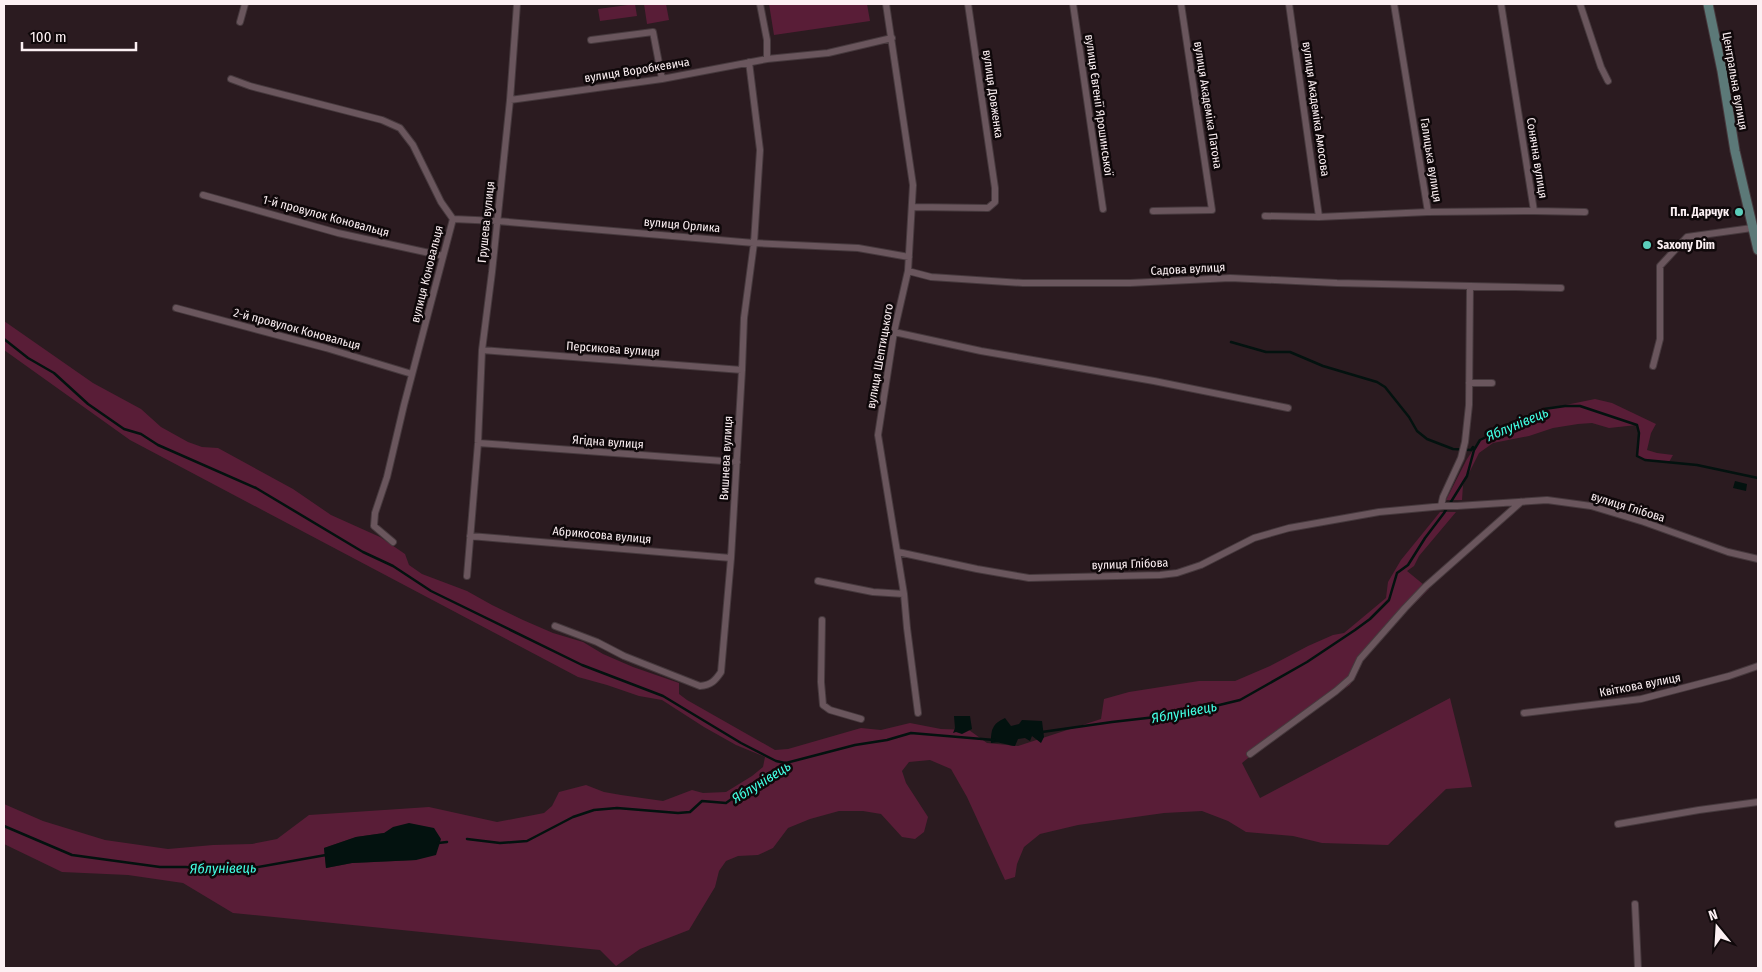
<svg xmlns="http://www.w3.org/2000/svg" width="1762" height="972" font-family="'Fira Sans Condensed',sans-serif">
<rect width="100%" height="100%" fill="#2b1b20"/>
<path fill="#591d37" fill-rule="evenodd" d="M635 4 637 16 600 21 598 9Z
M644 4H666L669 20 647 24Z
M769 4H867L870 21 774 35Z
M4 321 93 383 141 409 161 427 188 442 202 447 218 448 293 489 331 515 380 537 405 554 409 565 422 574 467 591 492 605 523 620 553 633 583 642 603 654 633 667 679 683V694L687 700 775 750 788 749 861 728 881 730 910 723 941 729 969 730 987 743 1018 746 1101 719 1104 699 1129 692 1199 681H1235L1270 666 1308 646 1333 635 1344 633 1386 598 1388 582 1401 560 1440 512H1456L1419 556 1414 566 1407 571 1429 589 1398 620 1363 659 1350 685 1276 735 1242 763 1260 798 1450 698 1472 787 1446 789 1388 845 1322 843 1293 836 1246 832 1228 821 1202 811 1164 813 1078 825 1040 834 1024 847 1017 864 1015 877 1005 880 967 797 951 769 930 760 909 762 902 771 906 783 928 817 924 832 915 839 902 837 881 814 863 811H839L810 819 788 828 773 848 758 855 738 856 726 861 719 871 715 887 689 930 640 949 616 966 600 950 233 913 183 883 128 875 62 872 4 844V804L43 821 105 840 168 849 213 845 252 844 277 839 309 815 429 807 497 822 544 813 552 806 559 792 586 785 604 792 621 795 663 801 692 790 703 793 726 792 752 776 763 767 765 757 736 745 704 727 662 700 639 696 607 685 578 677 130 440 4 350ZM384 833 417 860 352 863 326 868 324 848 356 837Z
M1595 399 1612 403 1656 424 1651 433 1647 450 1657 453 1673 455 1669 462 1645 460 1637 456 1639 434 1637 425 1609 428 1592 423 1578 424 1553 428 1529 436 1493 443 1479 453 1463 485 1462 500H1446L1467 459 1480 440 1498 429 1546 409Z"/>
<path fill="#03120f" d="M1735 481 1747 484 1746 491 1733 488Z
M954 716H970L972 729 962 734 956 732 953 733 955 728Z
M1005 718 1011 726 1019 724 1022 720 1042 721 1044 737 1041 743 1032 736 1030 741 1025 738 1018 739 1015 746C1006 745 1000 741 991 743 991 730 992 724 1005 718Z
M409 823 434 828 441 839 436 855 416 860 352 863 326 868 324 848 356 837 384 833 393 827Z"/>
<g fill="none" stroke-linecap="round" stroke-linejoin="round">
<path stroke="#03120f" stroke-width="2.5" d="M4 339 28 358 54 373 88 404 124 429 141 434 158 445 256 488 363 552 393 566 431 591 582 665 663 696 741 743 776 761 785 763
M1231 342 1266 352H1290L1323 366 1377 382 1385 387 1409 417 1417 431 1427 439 1453 449 1471 450 1473 447
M1042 732 1112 722 1182 714 1240 700 1307 662 1355 630 1370 619 1389 600 1397 573 1408 565 1425 538 1444 513 1467 476 1474 450 1480 440 1544 409 1565 406H1580L1637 425 1639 433 1637 456 1645 460 1697 465 1758 478
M4 826 72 855 160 867H186L209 870H241L326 855
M467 839 500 843 527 841 573 817 594 810 617 808 678 813 690 812 702 801 726 803 761 778 786 763 855 745 887 740 911 733 994 740
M438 843 447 842"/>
<defs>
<path id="street" d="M760 4 767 40V59
M886 4 913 185 908 271 894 332 878 435 904 594 907 628 918 713
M1073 4 1103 209
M1289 4 1319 217
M1580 4 1601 67 1608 81
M240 22 245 4
M591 40 653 32 662 79
M231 79 250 86 382 120 400 128 413 145 441 202 453 219
M510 100 662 79 767 59 828 53 892 38
M203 195 338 233 443 256
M913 207 988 208 995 202V188L968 4
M1153 211 1212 210 1181 4
M1534 211 1585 212
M1428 212 1534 211 1501 4
M1265 216 1319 217 1428 212 1394 4
M453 219 497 221 754 243 858 248 909 257
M908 271 931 277 1023 283H1130L1230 278 1337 283 1561 288
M176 308 326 348 412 374
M894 332 981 351 1154 381 1288 408
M482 350 742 370
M1653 366 1660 339V266L1687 237 1752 228
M1469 383H1492
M478 443 737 462
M1441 506 1443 497 1461 458 1465 442 1469 405 1470 286
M470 536 731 558
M393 542 374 526 375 513 387 477 404 405 453 219
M898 552 977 569 1029 578 1160 575 1177 573 1201 565 1254 538 1289 528 1379 512 1444 506H1457L1547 500 1591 506 1644 522 1728 552 1758 559
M467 576 478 443 482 350 492 272 510 100 517 4
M818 581 873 592 904 594
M822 620 821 682 823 705 830 710 861 719
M555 626 597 642 624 656 700 686C711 685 715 681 721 672L731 558 742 370 744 318 754 243 760 150 749 62
M1524 713 1641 699 1729 676 1758 666
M1250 754 1336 691 1351 678 1360 659 1405 608 1425 587 1521 502
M1618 824 1699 810 1758 802
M1635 904 1638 968"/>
<path id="secondary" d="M1708 4 1722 71 1735 151 1758 250"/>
</defs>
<use href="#street" stroke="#46393d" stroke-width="8"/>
<use href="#secondary" stroke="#46393d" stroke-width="11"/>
<use href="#street" stroke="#6a565d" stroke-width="6"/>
<use href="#secondary" stroke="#5c7978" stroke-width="9"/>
</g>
<g fill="#5bcebb" stroke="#0f080a" stroke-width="2">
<circle cx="1739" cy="212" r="5"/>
<circle cx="1647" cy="245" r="5"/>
</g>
<g text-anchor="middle" stroke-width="5" stroke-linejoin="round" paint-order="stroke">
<g font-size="12" fill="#fcf0f3" stroke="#0f080a">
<text transform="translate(637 70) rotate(-9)" y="4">вулиця Воробкевича</text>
<text transform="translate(1735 81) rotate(80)" y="4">Центральна вулиця</text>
<text transform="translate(993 94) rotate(82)" y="4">вулиця Довженка</text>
<text transform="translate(1099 105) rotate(82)" y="4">вулиця Євгенії Ярошинської</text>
<text transform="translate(1208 105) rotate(81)" y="4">вулиця Академіка Патона</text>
<text transform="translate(1316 109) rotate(82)" y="4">вулиця Академіка Амосова</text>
<text transform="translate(1537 158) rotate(81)" y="4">Сонячна вулиця</text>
<text transform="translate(1431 160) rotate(81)" y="4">Галицька вулиця</text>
<text transform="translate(326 216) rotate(15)" y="4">1-й провулок Коновальця</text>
<text transform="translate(486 222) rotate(-84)" y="4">Грушева вулиця</text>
<text transform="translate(682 225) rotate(5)" y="4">вулиця Орлика</text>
<text transform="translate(1188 269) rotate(-3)" y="4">Садова вулиця</text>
<text transform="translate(427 274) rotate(-76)" y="4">вулиця Коновальця</text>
<text transform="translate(297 329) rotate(15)" y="4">2-й провулок Коновальця</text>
<text transform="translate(613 349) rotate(4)" y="4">Персикова вулиця</text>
<text transform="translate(880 356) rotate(-80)" y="4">вулиця Шептицького</text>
<text transform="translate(608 442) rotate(4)" y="4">Ягідна вулиця</text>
<text transform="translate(726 458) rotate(-87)" y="4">Вишнева вулиця</text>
<text transform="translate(1628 507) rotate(17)" y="4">вулиця Глібова</text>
<text transform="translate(602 535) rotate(5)" y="4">Абрикосова вулиця</text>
<text transform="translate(1130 564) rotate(-2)" y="4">вулиця Глібова</text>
<text transform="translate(1640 685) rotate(-11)" y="4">Квіткова вулиця</text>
</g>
<g font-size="12" font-weight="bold" fill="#fcf0f3" stroke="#0f080a" text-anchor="end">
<text x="1729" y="216">П.п. Дарчук</text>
<text x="1657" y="249" text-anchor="start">Saxony Dim</text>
</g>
<g font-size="14" font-style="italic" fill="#42ffe4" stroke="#0f080a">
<text transform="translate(1517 424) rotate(-23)" y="5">Яблунівець</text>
<text transform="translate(1184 712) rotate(-11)" y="5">Яблунівець</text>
<text transform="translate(761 782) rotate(-32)" y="5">Яблунівець</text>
<text transform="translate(223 868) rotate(-1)" y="5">Яблунівець</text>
</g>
</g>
<rect width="1762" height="972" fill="none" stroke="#fcf0f3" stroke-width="10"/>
<g transform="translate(1717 927) rotate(342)" stroke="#0f080a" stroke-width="4" paint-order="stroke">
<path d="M0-4L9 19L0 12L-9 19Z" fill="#fcf0f3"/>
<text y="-8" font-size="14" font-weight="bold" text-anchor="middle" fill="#fcf0f3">N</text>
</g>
<path d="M22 42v8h114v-8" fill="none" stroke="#fcf0f3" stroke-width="2.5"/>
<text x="30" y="42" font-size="15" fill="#fcf0f3" stroke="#0f080a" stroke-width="4" paint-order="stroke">100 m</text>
</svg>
